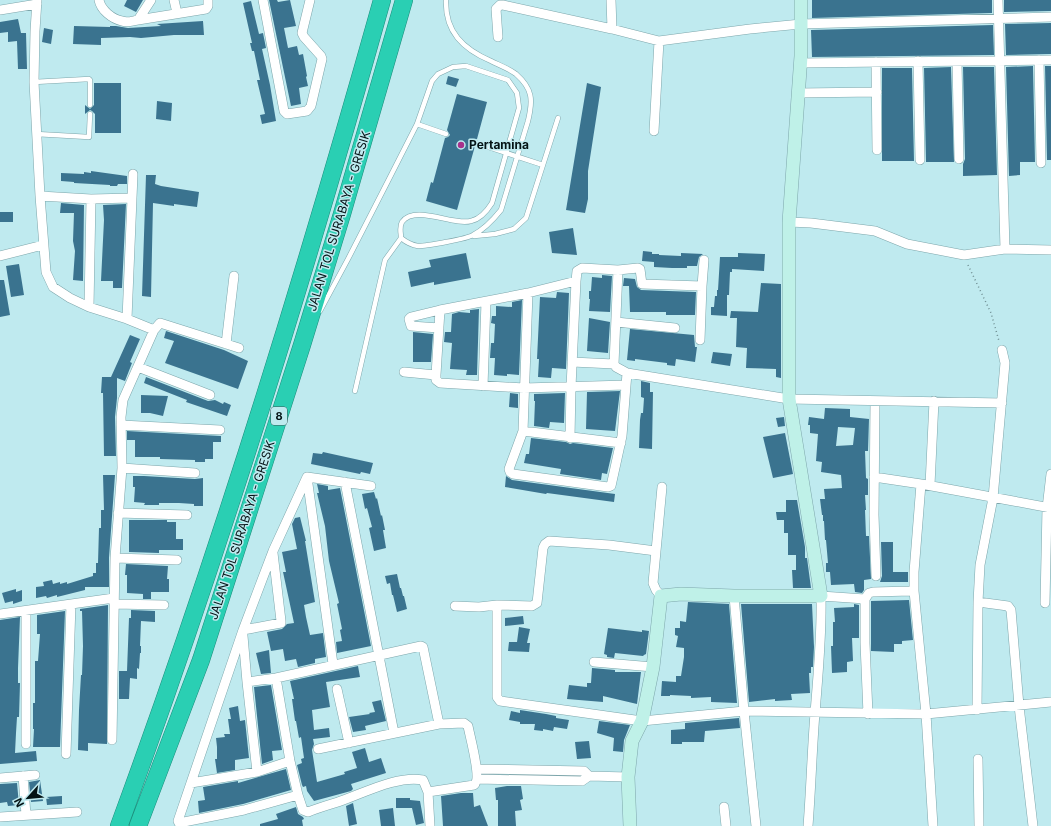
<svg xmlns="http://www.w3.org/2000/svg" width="1051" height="826" font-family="Inter,sans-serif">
<rect width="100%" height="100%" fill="#bfeaef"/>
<path fill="#3a738f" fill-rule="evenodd" d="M127 0H143L136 12 124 6Z
M269 0H277L278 2 290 0 296 26 284 28 288 48 297 46 299 55 303 54 307 76 306 77 308 86 299 88 301 104 291 106Z
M812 0H992V13L812 18Z
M1004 0H1051V11L1004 12Z
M251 1 259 34 263 33 266 48 262 49 270 85 276 121 262 124 260 115 265 114 257 80H260L254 51H252L250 43H252L243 3Z
M18 19 21 33H26L27 69H18L17 41 8 42V32L0 33V22Z
M203 21 204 35H174L141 38 130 37 101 38V45L73 44 74 26 110 27V26H116L128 28 161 26 157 24Z
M1051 23V54L1006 55 1005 24Z
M993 25 994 55 812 57 811 30Z
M44 28 53 30 51 44 42 42Z
M1033 66 1035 162H1020V175L1009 176 1006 67Z
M1045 66H1051V160H1047Z
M951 67 954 162H926L924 68Z
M963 67H994L997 175 963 176V164L965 159Z
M882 68H912L914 161H882Z
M448 76 459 79 456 87 446 84Z
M94 83H121V133H95V114L92 111 90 110 85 114V105L90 109 94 105Z
M587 83 601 87 588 171V199L585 213 566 210Z
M457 94 487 102 477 139 474 140 472 142 475 146 457 210 426 201 431 182 433 183 445 138 448 137 450 135 447 130Z
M157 101 172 103 171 121 156 119Z
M91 171 127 176V184H118L117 186H110V185L74 183V182L61 181V173L84 174V172L91 173Z
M146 175H156L155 184 161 186 199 192 197 207 174 204V206L153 203 151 297 142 296Z
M61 203 84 205 83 281 73 280 75 251 73 241 74 213H60Z
M126 204 122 288H113V281H101L104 220 103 205Z
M0 212H13V222H0Z
M573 228 577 255 552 253 549 232Z
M643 251 652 252V254H659V255L681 256V253L703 254 699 257 697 266H687V268H672L654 267V262L642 261Z
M466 253 471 278 434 285V282L411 287 408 272 431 267 429 260Z
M738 253 765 254 764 271 732 269V272H730L729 295H727V316L711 315V307H714L715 296H717V290H718L720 257H738Z
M19 264 24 295 11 297 6 266Z
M602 275 612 276 610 312 589 311 590 299H589V291H591L592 277 602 278Z
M624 278 635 279 637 287 641 290 696 292 695 315H666V312H630L629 286H623Z
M0 280H4L10 315 0 317Z
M761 283 781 284V378L776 377V369L746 368 747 348 736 347 737 318H730L731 311 758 312Z
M557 292 569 293 566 369 552 368 551 378 538 377 539 359H537L540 297 556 298Z
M522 300 519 375 507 374V376L494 375 495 358H490L491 343H494L495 324 491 323 492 316H496V306L512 307V302Z
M479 309 477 375H466L467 370 450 369 452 343 444 342 445 332H451L452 314 459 312 470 313V310Z
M589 318 610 322 608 353 587 351Z
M630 329 694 335 695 347H697L695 362 676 359 675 366 667 365V363L635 359V361L627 360Z
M166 331 224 350 248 361 238 389 165 363 174 341 164 338Z
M413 332 433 334 431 362H413Z
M130 335 140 339 130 362 132 363 125 381 117 378V398L115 417 116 456H104L103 393H101L102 377H111Z
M713 352 732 354 730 366 711 363Z
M146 377 208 401 215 400 223 404 224 402 231 405 227 416 186 402 187 400 144 383Z
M641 381 650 383V392H653L652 449 639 448 640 420 641 413H643L644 398 641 397Z
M620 391 615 431 586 429 587 392Z
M510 393 518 394V408L509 407Z
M565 393 564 423 550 422 549 428 534 426 535 401H534V394Z
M141 395 168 396 163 416 150 413H141Z
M825 408 850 409V417L869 419 868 451H865L866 478 868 479V495H865L866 510H865L866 536H869L871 579 864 580V590L862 593 855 592 854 584 831 585 830 572H826V563H828L826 540H825L824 521H823V515H822L820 499H825L824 489 842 488 841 475 821 472 822 462 816 461 818 434 810 433V425H808L809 417 824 419ZM838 427 855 428 853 445 836 446Z
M784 417 785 426 778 427 776 418Z
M127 431 221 436V442H213V459H205V462H195V460L160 459V457H135V440H127Z
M785 433 793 474 773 478 763 437Z
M531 438 566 442 570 444 573 443 613 448 607 474 602 473 601 480 560 474 561 469 524 463 526 454H529Z
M323 452 373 463 370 474 361 472 360 474 311 464 313 453 322 454Z
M103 475H115L109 558V587H85V590L57 597V595L47 598 46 596 36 598V587L44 586 43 582 52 580 53 584 60 582V584L67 582V584L93 576V573H96V563H98L99 528H101V510H104Z
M133 476H144L195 479 203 478V506H194V504L179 503H159V505H144L145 503 134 502 135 487H133Z
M506 476 512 480 615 494 614 502 547 493 546 494 505 487Z
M317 484 328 486V490L340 488 371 646 337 653 336 642 342 641 340 630 342 629 337 604 339 603 329 561 325 526 317 493H319Z
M374 492 376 499 377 498 381 516 382 515 385 530H383L386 548 374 551 369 528 372 527 367 508 365 509 362 494Z
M786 500H797L805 547V558H807L811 588H793L792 570H796V555H788V533H784V520H777L776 512H786Z
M300 517 306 541H305L315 602 304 605 306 617 310 635 323 633 326 657 315 659V663L298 667 296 659 285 661 283 649 271 651 267 632 282 629 287 624 294 623 283 572H286L282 552 297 549 292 524 295 518Z
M129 520H167V522H176V539H183V550H159V553L129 552Z
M881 542H893V572H908V582H880L882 576Z
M126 564 168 566 167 579H169V592H151V599H143V594L127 593V575H125Z
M397 574 400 588H401L403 596H404L407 609 397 612 393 595H392L390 583 387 584 385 576Z
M16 589V592L22 590V601L13 604V601L5 603 2 593Z
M909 600 913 640 902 641V644H894V652L871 651V601Z
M688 602 729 604 737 703 711 702V697L691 698V696L670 695V696H661L662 681 676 682V676H681L684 657V648L676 647 678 636 675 635V628H680V621L686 622Z
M741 604H812L814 647 813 667H811V673H809L810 693 791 694 792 700 775 701V699L749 702Z
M854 604 859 605V638H852L853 661 847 662V672L832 673 831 646H833V622H835L834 608 854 607Z
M108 605 107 744 88 743V751L78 750 79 710 81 675H82L83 646 82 611H80V609Z
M131 610 155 611V622L141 621 140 646H141V653H140L139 669 137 668V679L130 678 129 699H119V671H127L129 618H131Z
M65 611 60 747H33L34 729H33V703H35V661H38L40 634H37V615Z
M523 616 524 624 505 626V618Z
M20 617 18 668V683H20L19 717H17L16 733 15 753 36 751 37 761 0 764V620Z
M519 627 530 629 527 643H530L529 652 508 651 509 642H517Z
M608 628 642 632V630L649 631 646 654 644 655 643 656 615 653 614 658 607 657V655L604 654Z
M269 650 271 673 261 674 256 653Z
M358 666 360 677 326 682 330 707 312 710 314 730 329 728 330 737 313 739 314 744 312 750 317 782 345 774 344 772 357 768 352 752 365 748 369 762 381 758 386 773 351 784 353 789 351 791 314 801 307 791 306 786 303 787 302 785 297 765 302 763 301 759 304 758 301 737 299 738 296 721H295L292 699H294L290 681Z
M592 668 615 670V672H641L637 704 603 696V702L567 699 569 685 587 687V683H591Z
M271 685 282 750 272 751 273 760 262 764 254 687Z
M381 700 386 721 365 726 366 730 353 732 349 717 370 714 369 713 375 712 372 702Z
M238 706 240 721 245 720 249 758 235 760V770L217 773 215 759H217V747L216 738 225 737 224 734H230L228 719H231L229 708Z
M520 710 546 714 556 716V718L569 720 567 729 554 727 553 731 543 729V731L534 730 535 724H520V722L509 720 511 711 520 713Z
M739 718 740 728 705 731 704 742H682V744H671V730L685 729V723Z
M599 721 630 725 624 740 623 752 613 751 614 738 597 733Z
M589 741 591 758 577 759 575 742Z
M286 769 291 790 243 804 199 813 198 801 205 800 203 787 238 781V783Z
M40 780 43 801 31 802 29 782Z
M17 783 19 805 8 806 7 802 0 803V784Z
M507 786H521L523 799 520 800 522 810 515 811 516 826H498V800H496L495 788Z
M461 793H473L474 807 480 805 488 826H443L441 796Z
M62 796V804L47 805 46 797Z
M396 798H410V800L420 801 424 823 416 825 412 808H396Z
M353 803 357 824 349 826 346 806Z
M296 807 298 814 303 817 304 819 302 820 303 826H260V824L278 819 276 814Z
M393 808 395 826H381L379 810Z"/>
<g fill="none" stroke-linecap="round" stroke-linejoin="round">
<defs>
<path id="lane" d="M34 82 89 79 90 80V105
M417 124 446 134
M36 134 89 137 90 114
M476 143 543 165
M474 236 495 234 514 229 526 218 558 118
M320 311 348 259 388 181 417 124 432 81 438 74 453 67 466 66 508 80 517 93 519 108 492 203C487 211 481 219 471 221 453 226 415 204 402 222 399 227 401 233 401 238 406 242 411 245 418 246 426 246 467 239 473 235 485 229 493 220 501 210L528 121C533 100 533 89 516 74 508 68 499 65 491 61 463 49 445 32 446 0
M355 391 385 260 401 238"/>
<path id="street" d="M37 0 35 31 34 82 40 196 46 272 53 287 70 298 89 307 127 319 154 330
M99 0C101 10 112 19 122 21 127 23 132 21 138 20L206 9 208 6V0
M174 0 177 13
M263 0 284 111 287 114 307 111 311 106 322 59 321 56 304 37 302 33 310 0
M611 0 612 29 659 41 750 29 801 24 1051 17
M998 0 1005 249
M0 10 37 4
M138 20 151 0
M498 37 496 9 500 5H503L612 29
M1039 60 1041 163
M918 61 920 160
M876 62 877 150
M957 62 959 159
M800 63 1051 60
M798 93 877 92
M654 131 659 41
M40 196 91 199 132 198 127 319
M132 198 133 174
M789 222 811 223 875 231 907 244 964 255 1005 249 1051 250
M0 256 43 245
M618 270 614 364 616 367 627 373 789 399 1002 403
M528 293 523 431 509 469 510 472 513 474 608 487 611 486 622 436 627 373
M89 307 91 199
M440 310 436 375V380L440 383 524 388 626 385
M616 322 675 328
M439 328 411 326 409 319 411 317 440 310 528 293 576 281
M700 340 702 286
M226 344 234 276
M572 362 614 364
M138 367 210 395
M404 372 436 375
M483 386 486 302
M875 401 874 515 876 576
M121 425 220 430
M523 431 621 443
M570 438 571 387 576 281 577 271 582 268 618 270 638 268 640 269 642 284 702 286 704 260
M122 468 195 473
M307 477 333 664
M307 477 371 486
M874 477 921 484
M345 482 394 733
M930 485 934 401
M118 513 187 515
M656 551 662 487
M115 558 177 560
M661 596 656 590 653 583 656 551 609 545 549 541 545 544 543 548 537 603 532 606 497 605V697L500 701 642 721 744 711 926 714 1051 702
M734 596 744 711 756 826
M865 599 869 593 873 592 911 591
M978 602 1008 606 1011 610 1019 706 1033 826
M1045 603 1047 508 1051 474
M114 604 164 605
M455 606 479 607 497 605
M0 614 114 598
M243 630 281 623V621L273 553
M243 636 247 682 257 772
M594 662 653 667
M276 678 290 761 298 795 244 810 179 823 178 821 243 630 273 551 307 477
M247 682 276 678 421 646 423 647 439 724
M337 689 349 743
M977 710 978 602 980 565 993 498 1005 363 1002 350
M112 740 115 558 122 468 121 417 123 400 154 330 160 323 239 348
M26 744V611
M66 754 71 604
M978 759 979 826
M477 769 584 771 589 776 582 781 477 779
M23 776 26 815
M589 776 628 777
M0 778 35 775
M191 783 257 772 290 761
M428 792 430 826
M298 795 303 810 308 812C318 808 328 805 338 802 362 794 397 775 423 780L428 792 474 785C482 779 470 737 468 726L464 723 439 724 318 749
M724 807 726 826
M0 817 77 812
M808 826C811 788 812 750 815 713 818 674 822 636 821 596L865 599V643L868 714
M933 826 926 714 914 591V572L921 484 1051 508"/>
<path id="secondary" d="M630 826 628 777 632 741 642 721 653 667 661 596 681 594 734 596H821L789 399V222L801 56V0"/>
<path id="highway" d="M119 826C219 555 304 278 382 0
M138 826 201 660 302 345 342 214 404 0"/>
</defs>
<use href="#lane" stroke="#7da6ab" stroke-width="5.5"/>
<use href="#street" stroke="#7da6ab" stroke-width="10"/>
<use href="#secondary" stroke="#7da6ab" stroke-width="14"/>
<use href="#highway" stroke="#1d8d7c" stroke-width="18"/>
<path stroke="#6f8e92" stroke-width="1.5" stroke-dasharray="1 3" stroke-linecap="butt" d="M968 265 991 313 999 341"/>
<use href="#lane" stroke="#fff" stroke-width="4.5"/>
<use href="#street" stroke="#fff" stroke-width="9"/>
<use href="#secondary" stroke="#bff1e8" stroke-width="13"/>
<use href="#highway" stroke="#2acfb3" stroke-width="17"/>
</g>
<circle fill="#a7328b" stroke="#bfeaef" stroke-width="1.5" cx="461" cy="145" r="4"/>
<g text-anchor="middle" stroke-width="3" stroke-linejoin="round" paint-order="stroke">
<rect fill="#bfeaef" stroke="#3c5456" stroke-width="1" x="271" y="407" width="16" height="18" rx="3"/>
<g font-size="11" font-weight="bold" fill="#041315">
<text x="279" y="420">8</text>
</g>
<g font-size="12" font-weight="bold" fill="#041315" stroke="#bfeaef" text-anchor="start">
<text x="469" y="149">Pertamina</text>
</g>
<g font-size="12" fill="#041315" stroke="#bfeaef">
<text transform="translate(339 221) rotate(-73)" y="4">JALAN TOL SURABAYA - GRESIK</text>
<text transform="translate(242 530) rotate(-72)" y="4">JALAN TOL SURABAYA - GRESIK</text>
</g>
</g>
<g transform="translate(28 798) rotate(243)" stroke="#bfeaef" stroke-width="3" paint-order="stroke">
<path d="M0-3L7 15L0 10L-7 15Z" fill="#041315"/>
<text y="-6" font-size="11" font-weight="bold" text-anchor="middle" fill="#041315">N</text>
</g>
</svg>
